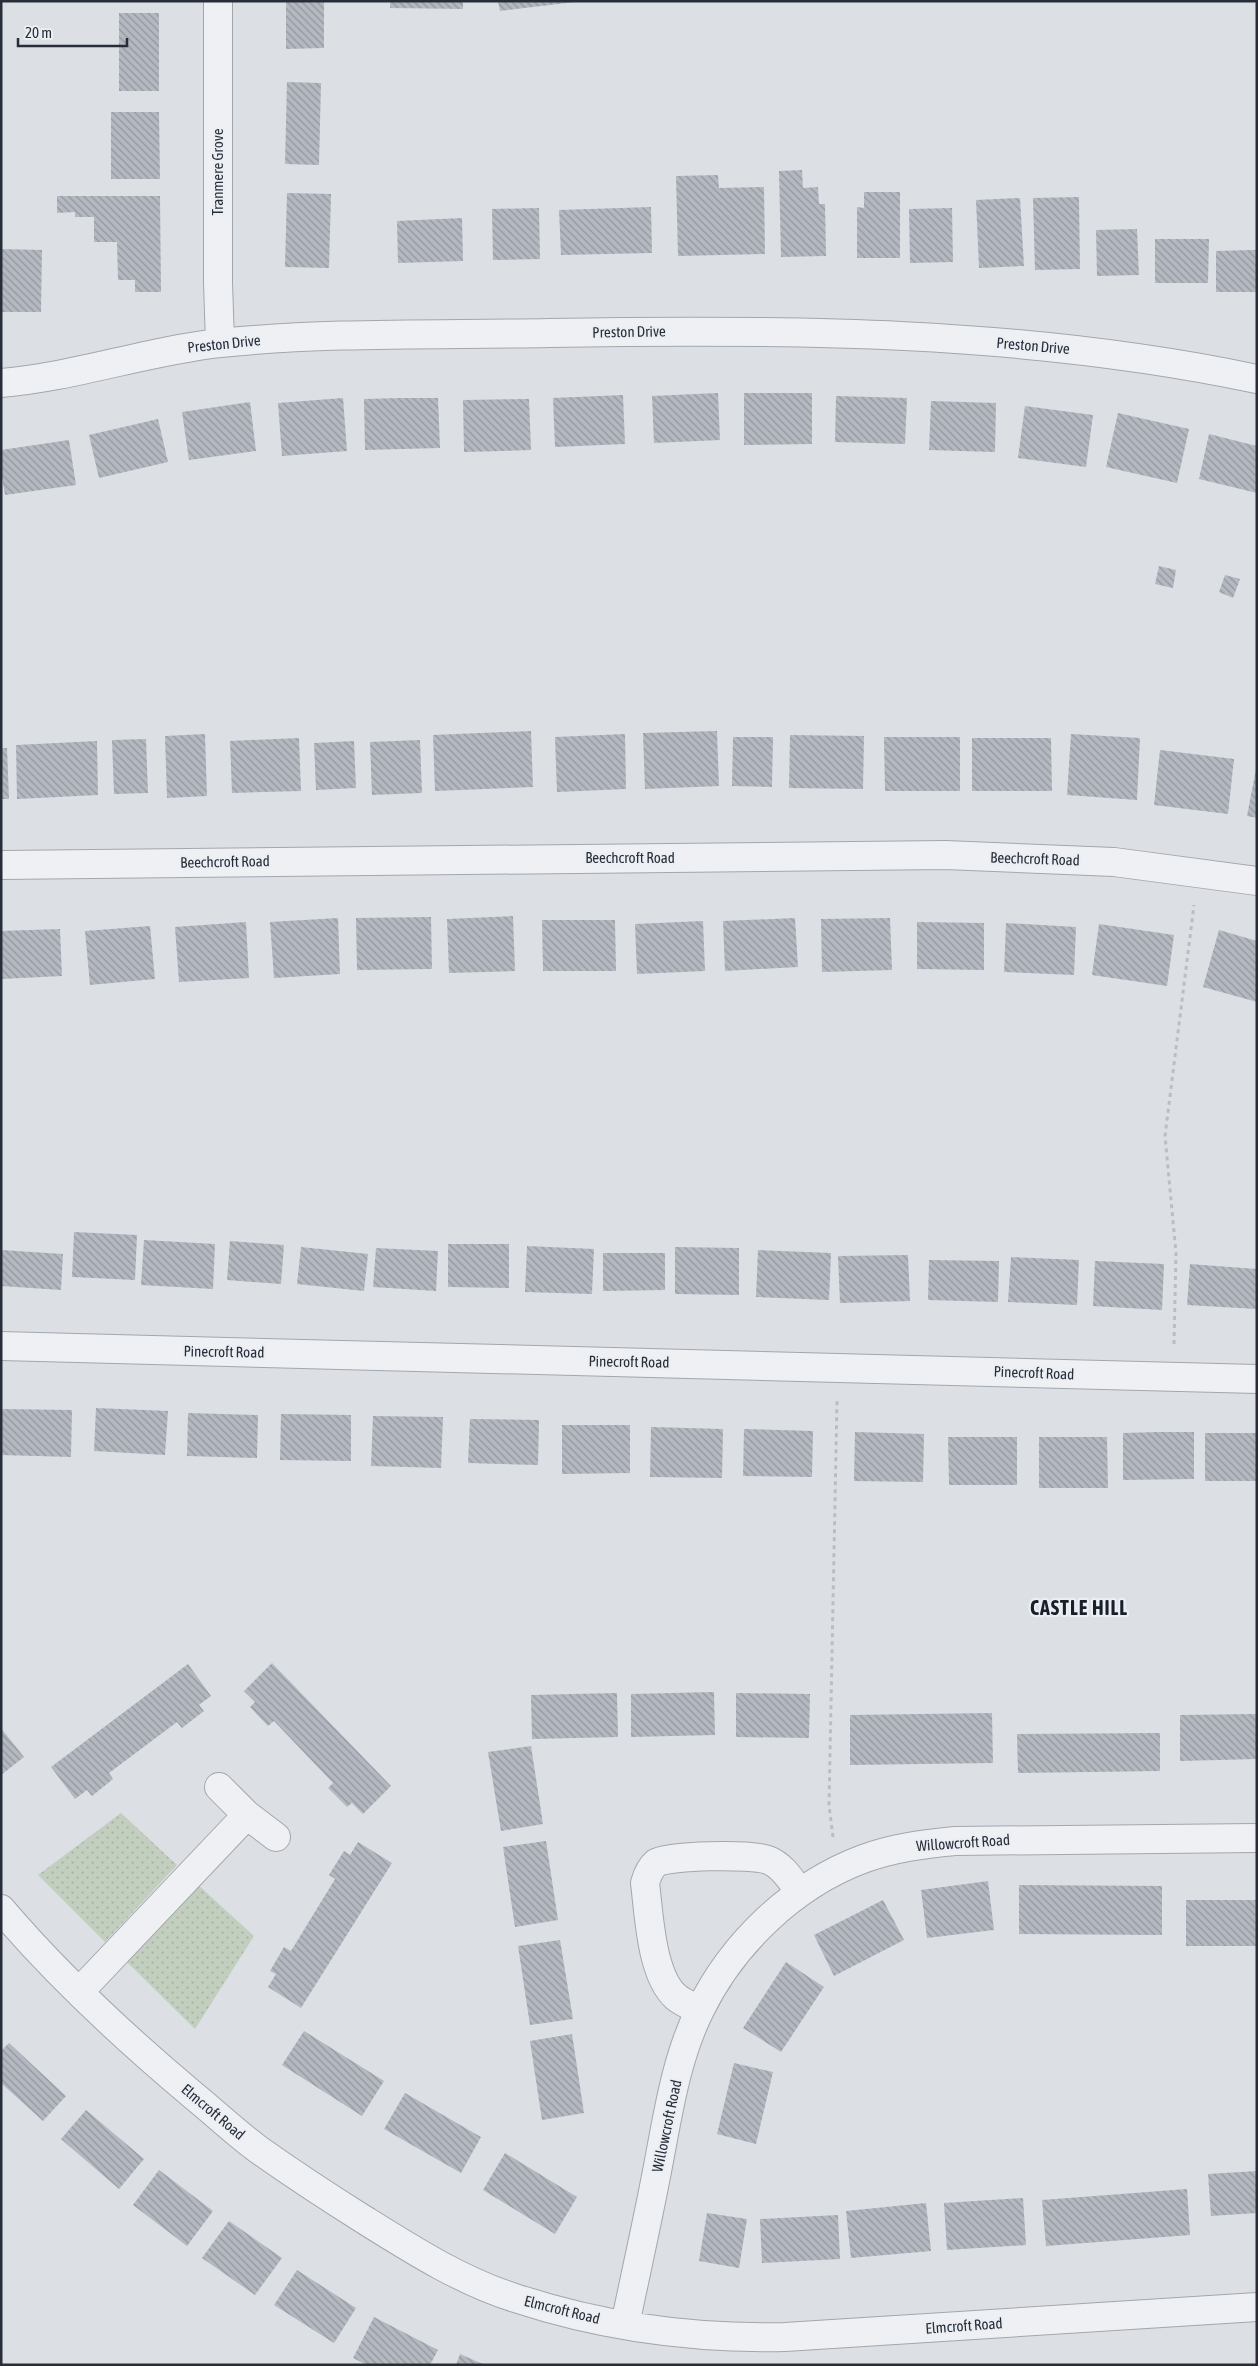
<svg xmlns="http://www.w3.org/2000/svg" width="1258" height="2366" font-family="'Asap Condensed',sans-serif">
<defs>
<pattern id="grass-dots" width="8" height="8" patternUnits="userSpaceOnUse" patternTransform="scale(1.25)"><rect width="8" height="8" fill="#c2cebe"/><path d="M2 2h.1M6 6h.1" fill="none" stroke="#a7b1a4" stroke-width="1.8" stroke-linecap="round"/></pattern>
<pattern id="building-back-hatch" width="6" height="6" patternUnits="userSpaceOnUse" patternTransform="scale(1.25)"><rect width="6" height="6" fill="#b4b9c1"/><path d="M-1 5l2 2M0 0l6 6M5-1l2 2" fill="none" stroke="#92979e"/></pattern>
</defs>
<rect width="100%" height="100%" fill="#dce0e5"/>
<path fill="url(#grass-dots)" d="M121 1813 177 1865 105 1942 38 1875Z
M198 1885 254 1936 195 2029 127 1962Z"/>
<path fill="url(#building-back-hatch)" d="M286 1H324V48L286 49Z
M390 1H463V9L390 8Z
M498 1H575V2L500 11Z
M119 13H159V91H119Z
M287 82 321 83 319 165 285 164Z
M111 112H159L160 179H111Z
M802 170 803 188 818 187 819 204H825L826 256 781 257 779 171Z
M718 175 719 188 764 187 765 254 678 256 676 176Z
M864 192H900V258H857V207L864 208Z
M287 193 331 194 329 268 285 267Z
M57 196H160L161 292H135V280H118L117 242H94V217H75V212L57 213Z
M1079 197 1080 269 1035 270 1033 198Z
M1020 198 1024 266 979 268 976 200Z
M651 207 652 253 561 255 559 210Z
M539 208 540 259 493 260 492 209Z
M952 208 953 262 910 263 909 209Z
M462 218 463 261 398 263 397 221Z
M1137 229 1139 275 1097 276 1096 230Z
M1155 239H1209L1208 283H1155Z
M1 249 42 250 41 312H1Z
M1251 250H1257V292H1216V251Z
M718 393 720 440 654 443 652 396Z
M744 393H812V444L744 445Z
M623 395 625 444 555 447 553 398Z
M836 396 907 398 905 444 835 442Z
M343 398 347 451 282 456 278 403Z
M401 398H438L440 448 365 450 364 399Z
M529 399 531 450 464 452 463 400Z
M931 401 996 403 995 452 929 450Z
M250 402 256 451 189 460 182 412Z
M1025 406 1093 415 1086 467 1018 458Z
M1118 413 1189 429 1177 483 1106 467Z
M158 419 168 462 99 478 89 435Z
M1209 434 1257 446V493L1199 479Z
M69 440 76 485 5 495 1 471V450Z
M1159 566 1176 570 1173 588 1155 584Z
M1225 575 1240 579 1233 598 1219 592Z
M531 731 533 787 435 791 433 735Z
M717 731 719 786 645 789 643 733Z
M205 734 207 796 167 798 165 736Z
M625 734 626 789 557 792 555 737Z
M1071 734 1140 738 1137 800 1067 795Z
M790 735 864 736 863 789 789 788Z
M733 737H773L772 787 732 786Z
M884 737H960V791H885Z
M299 738 301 791 232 793 230 741Z
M972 738H1051L1052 791H972Z
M146 739 148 793 114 794 112 740Z
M420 740 422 793 372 795 370 742Z
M97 741 98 795 17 799 16 745Z
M354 741 356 788 316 790 314 743Z
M1 748H7L9 799H1Z
M1160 750 1234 759 1228 814 1154 805Z
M1256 769 1257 770V818L1247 816Z
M513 916 515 971 449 973 447 919Z
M431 917 432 969 357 970 356 918Z
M338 918 340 974 274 978 270 922Z
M795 918 798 967 725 971 723 921Z
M890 918 892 970 822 972 821 919Z
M542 920H615L616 971H543Z
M703 921 705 971 637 974 635 924Z
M246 922 249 978 179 982 175 927Z
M917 922 984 923V970L917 969Z
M1006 923 1076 927 1074 975 1004 972Z
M1099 924 1174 935 1167 986 1092 975Z
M150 926 155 979 90 985 85 931Z
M60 929 62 976 1 979V931Z
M1219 930 1257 941V1002L1203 987Z
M74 1232 137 1235 135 1280 72 1277Z
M144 1240 215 1244 213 1289 141 1285Z
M230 1241 284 1245 281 1284 227 1280Z
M448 1244H509V1288L448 1287Z
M527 1246 594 1249 592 1294 525 1292Z
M301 1247 368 1254 364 1291 297 1284Z
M675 1247 739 1248V1295L675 1294Z
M376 1248 438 1251 436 1291 373 1287Z
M1 1250 63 1254 61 1290 1 1286Z
M758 1250 831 1253 829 1300 756 1297Z
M603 1253H665V1290L603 1291Z
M908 1255 910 1301 840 1303 838 1256Z
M1011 1257 1079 1260 1077 1305 1008 1302Z
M929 1260 999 1261 998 1302 928 1300Z
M1095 1261 1164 1264 1162 1310 1093 1306Z
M1190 1264 1257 1269V1309L1187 1305Z
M96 1408 168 1411 165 1455 94 1451Z
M1 1409 72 1410 71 1457 1 1455Z
M188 1413 258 1415 257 1458 187 1456Z
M281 1414 351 1415V1461L280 1460Z
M373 1416 443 1417 441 1468 371 1466Z
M470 1419 539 1420 538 1465 468 1463Z
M562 1425H630V1473L562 1474Z
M651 1427 723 1429 722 1478 650 1477Z
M744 1429 813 1431 812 1477 743 1476Z
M855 1432 924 1434 923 1482 854 1481Z
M1158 1432H1194V1479L1123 1480V1433Z
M1205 1433H1257V1481H1205Z
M948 1437H1017V1485H949Z
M1039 1437H1107L1108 1488H1039Z
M272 1663 391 1786 363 1814 352 1803 347 1807 328 1788 333 1783 274 1721 268 1726 250 1707 255 1702 244 1691Z
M188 1664 211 1696 199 1705 204 1711 182 1728 177 1722 109 1773 113 1779 92 1796 87 1790 75 1799 51 1767Z
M714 1692 715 1735 631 1737V1694Z
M617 1693 618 1737 532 1739 531 1695Z
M736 1693 810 1694 809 1738 736 1737Z
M992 1713 993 1763 850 1765V1715Z
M1254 1714H1257V1759L1180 1761V1715Z
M1 1728 24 1757 1 1775Z
M1160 1733V1771L1018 1773 1017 1734Z
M531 1746 543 1824 501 1831 488 1752Z
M546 1841 558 1920 515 1927 503 1847Z
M358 1842 392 1863 301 2008 268 1987 276 1974 270 1971 284 1947 291 1951 335 1879 329 1875 344 1851 350 1855Z
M988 1881 994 1930 927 1938 921 1890Z
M1019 1885 1162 1886V1935L1019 1934Z
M883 1900 904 1940 834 1976 814 1935Z
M1186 1900H1257V1946H1186Z
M560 1940 573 2019 530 2025 518 1946Z
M786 1962 824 1987 781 2052 743 2028Z
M304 2031 384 2081 362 2116 282 2065Z
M572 2034 584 2113 542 2120 530 2041Z
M9 2043 66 2096 43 2121 1 2083V2051Z
M734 2063 773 2072 756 2144 717 2134Z
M405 2093 481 2137 461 2173 384 2129Z
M86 2110 144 2159 119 2189 61 2139Z
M505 2153 577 2197 555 2234 483 2190Z
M159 2170 213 2211 187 2246 133 2205Z
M1257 2171V2213L1211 2216 1208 2174Z
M1187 2189 1190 2235 1046 2246 1042 2200Z
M1023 2198 1026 2245 947 2250 944 2203Z
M926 2203 931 2251 851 2258 846 2211Z
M707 2213 747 2219 739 2268 699 2261Z
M838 2215 840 2259 762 2263 760 2219Z
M229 2221 282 2258 255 2295 202 2258Z
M297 2270 356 2308 334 2343 274 2305Z
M374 2317 438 2350 430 2365H367L353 2358Z
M460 2354 485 2365H456Z"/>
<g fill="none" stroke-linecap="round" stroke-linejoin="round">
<defs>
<path id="minor" d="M218 1V283L220 343
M1 383C75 377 146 351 220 343 329 332 440 335 549 333 786 329 1024 330 1257 379
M1 865 945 855 1114 862 1257 881
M1 1346 1257 1379
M219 1787 247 1815 276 1837
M1 1909C59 1977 126 2039 194 2096 216 2114 236 2133 259 2150 293 2174 328 2197 363 2219 411 2249 461 2281 515 2298 603 2327 693 2339 785 2337L1257 2307
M79 1992 247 1815
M700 2010C692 2006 683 2003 676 1997 651 1975 649 1914 645 1883 647 1876 650 1868 656 1863 669 1855 752 1854 768 1860 782 1865 791 1880 800 1892
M625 2325C636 2272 648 2219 658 2166 668 2114 676 2058 700 2010 732 1944 793 1885 863 1859 893 1848 923 1844 955 1841L1257 1838"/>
</defs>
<use href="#minor" stroke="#a2a7ae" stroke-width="30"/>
<path stroke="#babec4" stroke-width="3" stroke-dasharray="4 4" stroke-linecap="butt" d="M1174 1344 1176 1253 1165 1136 1194 905
M833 1837 829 1805 837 1401"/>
<use href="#minor" stroke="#eef0f4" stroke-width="28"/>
</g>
<g text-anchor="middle" stroke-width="4.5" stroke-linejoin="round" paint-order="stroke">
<g font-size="15" fill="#272e3a" stroke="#ebeff3">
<text transform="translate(218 172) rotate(-90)" y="5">Tranmere Grove</text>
<text transform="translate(629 332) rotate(-1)" y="5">Preston Drive</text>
<text transform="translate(224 344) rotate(-6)" y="5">Preston Drive</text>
<text transform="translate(1033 346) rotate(5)" y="5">Preston Drive</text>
<text x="630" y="863">Beechcroft Road</text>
<text transform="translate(1035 859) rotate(2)" y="5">Beechcroft Road</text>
<text transform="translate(225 862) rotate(-1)" y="5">Beechcroft Road</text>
<text transform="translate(224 1352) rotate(1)" y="5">Pinecroft Road</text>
<text transform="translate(629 1362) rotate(1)" y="5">Pinecroft Road</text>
<text transform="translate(1034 1373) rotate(2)" y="5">Pinecroft Road</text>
<text transform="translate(963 1843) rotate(-4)" y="5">Willowcroft Road</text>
<text transform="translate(213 2112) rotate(40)" y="5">Elmcroft Road</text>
<text transform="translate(667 2126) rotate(-78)" y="5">Willowcroft Road</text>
<text transform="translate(562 2310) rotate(14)" y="5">Elmcroft Road</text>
<text transform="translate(964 2326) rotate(-4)" y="5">Elmcroft Road</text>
</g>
<g font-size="20" font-weight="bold" letter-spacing="1" fill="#19202b" stroke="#ebeff3">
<text x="1079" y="1615">CASTLE HILL</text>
</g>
</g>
<rect width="1258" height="2366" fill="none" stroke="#272e3a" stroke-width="5"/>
<path d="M18 38v8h109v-8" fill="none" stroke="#272e3a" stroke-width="2.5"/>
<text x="25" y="38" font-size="15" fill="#272e3a" stroke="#ebeff3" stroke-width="4" paint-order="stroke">20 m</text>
</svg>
